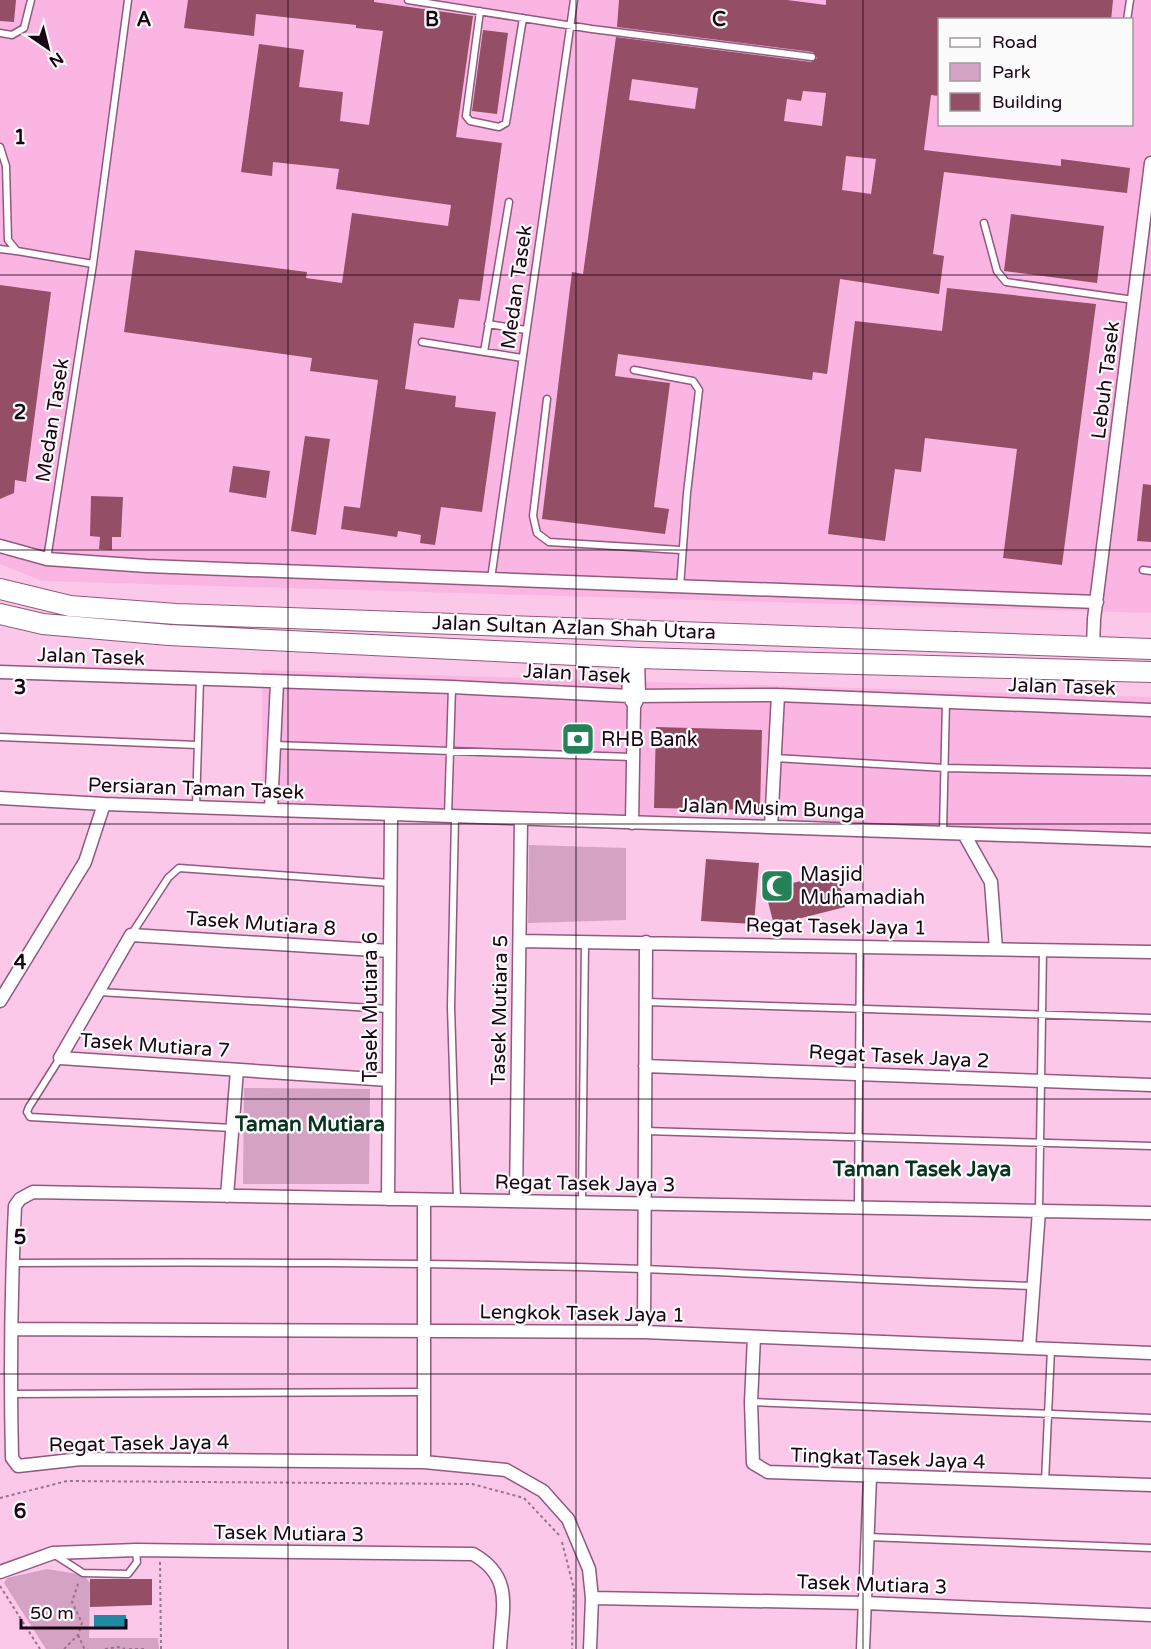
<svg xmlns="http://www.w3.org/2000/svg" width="1151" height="1649" font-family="'Varela Round',sans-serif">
<rect width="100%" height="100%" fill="#fbc8e9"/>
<path fill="#fbb5e3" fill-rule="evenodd" d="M0 0H1151V613L42 581 0 564ZM940 20H1132V124H940Z
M262 670 1151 697V848L262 817Z"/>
<path fill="#d4a2c2" d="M529 845 626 848V920L528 923Z
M244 1088 370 1089 369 1184H243Z
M47 1569 84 1575 90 1583 89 1638H158L159 1649H46L4 1583 7 1578Z"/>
<path fill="#208aa5" d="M94 1615H126L127 1628H94Z"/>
<path fill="#944e65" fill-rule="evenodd" d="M0 0H16L14 22 0 21Z
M188 0H374V2L473 16 456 137 502 143 480 301 459 299 454 328 414 323 405 389 456 396 455 407 496 412 482 512 441 507 435 545 420 543 421 535 398 531 397 537 341 529 344 506 360 508 378 380 310 371 312 358 124 332 135 250 307 272 306 278 342 283 352 213 448 226 451 205 336 189 339 169 273 162 272 176 241 172 259 44 304 50 299 87 343 92 340 121 369 125 383 31 356 28V25L256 14 254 36 184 28Z
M619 0H787L826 5V0H1113L1111 20H939V96L931 95 924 150 1061 166V159L1130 168 1127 193 944 172 933 254 944 256 939 294 840 279 827 374 813 372 812 380 618 354 615 376 670 383 654 507 669 509 665 534 542 519 572 272 583 274 616 37 811 62 817 58 813 52 617 27ZM632 79 698 88 695 109 629 100ZM803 91 826 93 822 126 784 121 787 99 801 101ZM846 156 876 159 871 194 842 190Z
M483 30 508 33 497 114 472 111Z
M1011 214 1104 226 1097 283 1004 271Z
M0 285 51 292 26 482 15 480 14 493 0 499Z
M947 288 1096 304 1062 565 1003 558 1017 449 925 438 921 472 895 469 885 541 828 534 855 321 942 331Z
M305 436 330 439 316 535 291 531Z
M233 466 270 471 266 498 229 492Z
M1143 484 1151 485V542L1137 541Z
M91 496 123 497 121 537H112V550L99 549 100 537 90 536Z
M656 727 762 730 760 810 654 808Z
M706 859 759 863 754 924 701 921Z
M837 872 845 907 774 925 765 890Z
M90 1579H152V1605L90 1607Z"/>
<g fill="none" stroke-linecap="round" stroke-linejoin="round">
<defs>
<path id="service" d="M408 0 592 29 812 57
M480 11 466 116 470 121 499 127 506 123 523 18
M1127 20 1130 0
M0 33 12 35 24 28 31 0
M0 147 6 166 8 240 17 251 93 264
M984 223 997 271 1006 282 1134 300
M0 249 16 251
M488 324 526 330
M422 342 522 358
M484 352 509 202
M634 370 693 381 699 390 687 493 680 587
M547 399 533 516 537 533 549 542 681 550
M47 559 93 264 128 0
M1143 570 1151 571
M491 579 574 0
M0 737 197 745
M274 745 632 757
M775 758 945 768 1151 772
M196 807 200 679
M448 816 452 687
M455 817 451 1007 457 1200
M943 832 946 702
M131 935 168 878 179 868 390 883
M99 992 389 1009
M646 1002 1151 1018
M60 1058 29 1107 27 1112 30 1117 232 1128
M645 1131 1151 1146
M582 1202 585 942
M858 1208 860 947
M1039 1211 1043 950
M13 1263C223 1262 434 1262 644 1269 774 1274 904 1282 1034 1286
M11 1394 424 1392
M751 1402 1151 1418
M1045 1482 1051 1349
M868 1537 1151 1548
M55 1555 83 1573 128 1574 137 1562 136 1550"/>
<path id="minor" d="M0 546 47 559 147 566 1097 602
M1093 647 1094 619 1151 163
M627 657 629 696 632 702
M0 672 452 687 629 696 778 695 1151 710
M0 798 104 804 1151 840
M271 810 277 682
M632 823 634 706 639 696 638 658
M771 827 778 695
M964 834 991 882 996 949
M520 941 1151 952
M0 1001 85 862 104 804
M645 1066 1151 1085
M389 1080 60 1058 131 935 390 951
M227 1196 237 1070
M388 1199 391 815
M516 1201 521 819
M12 1329 644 1332 1151 1353
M644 1332 646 942
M754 1337 751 1402 753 1463 768 1472 1151 1485
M1029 1348 1039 1211
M424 1462V1200
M0 1572 53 1553 136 1550 473 1554C514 1577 502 1608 500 1649
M592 1598 865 1603 1151 1615
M590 1649 592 1598 589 1569 568 1519 543 1491 506 1470 424 1462 81 1459 18 1466 12 1458C10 1374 11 1290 15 1206L20 1199 33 1192 1151 1213
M863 1649 870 1477"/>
<path id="primary" d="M0 589 70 606 176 614 1151 649
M0 614 43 624 169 635 638 658 1151 672"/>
</defs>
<use href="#service" stroke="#90597e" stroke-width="9"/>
<use href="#minor" stroke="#90597e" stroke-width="15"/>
<use href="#primary" stroke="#90597e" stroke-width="22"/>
<path stroke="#98738c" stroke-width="2" stroke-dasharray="3 3" stroke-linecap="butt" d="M0 1498 67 1481 472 1484 524 1498 559 1535
M562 1542 574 1589 572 1649
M160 1562 161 1649
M0 1586 40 1649
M78 1635 84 1648 88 1649
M64 1649 78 1635 82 1623 72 1602 79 1581
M105 1649 118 1647 125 1649
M129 1649H147"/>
<use href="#service" stroke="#fff" stroke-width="6"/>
<use href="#minor" stroke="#fff" stroke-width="12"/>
<use href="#primary" stroke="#fff" stroke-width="20"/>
</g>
<path fill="none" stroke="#190513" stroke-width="1.5" stroke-opacity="0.55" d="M288 0V1649M576 0V1649M863 0V1649M0 275H1151M0 550H1151M0 824H1151M0 1099H1151M0 1374H1151"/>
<defs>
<symbol id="bank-square" viewBox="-11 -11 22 22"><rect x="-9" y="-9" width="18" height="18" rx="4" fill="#258258" stroke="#fbfbfb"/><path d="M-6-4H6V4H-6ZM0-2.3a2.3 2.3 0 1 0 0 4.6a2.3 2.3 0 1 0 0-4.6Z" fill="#fff"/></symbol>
<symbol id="mosque-square" viewBox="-11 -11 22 22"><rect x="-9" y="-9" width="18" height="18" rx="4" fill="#258258" stroke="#fbfbfb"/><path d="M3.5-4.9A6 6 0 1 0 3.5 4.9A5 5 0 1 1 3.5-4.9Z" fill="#fff"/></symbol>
</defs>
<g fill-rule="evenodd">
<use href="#bank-square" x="559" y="720" width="38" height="38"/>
<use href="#mosque-square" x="758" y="867" width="38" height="38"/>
</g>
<g text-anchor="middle" stroke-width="4.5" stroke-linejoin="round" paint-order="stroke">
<g font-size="20" fill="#190513" stroke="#fbfbfb">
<text transform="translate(516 287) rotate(-82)" y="7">Medan Tasek</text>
<text transform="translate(1105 380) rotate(-83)" y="7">Lebuh Tasek</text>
<text transform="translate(52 420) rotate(-81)" y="7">Medan Tasek</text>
<text transform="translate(574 627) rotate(2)" y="7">Jalan Sultan Azlan Shah Utara</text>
<text transform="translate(91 656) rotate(2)" y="7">Jalan Tasek</text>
<text transform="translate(577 673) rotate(3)" y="7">Jalan Tasek</text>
<text transform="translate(1062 686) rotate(2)" y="7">Jalan Tasek</text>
<text transform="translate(196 788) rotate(2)" y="7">Persiaran Taman Tasek</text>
<text transform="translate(772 808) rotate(2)" y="7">Jalan Musim Bunga</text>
<text transform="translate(261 923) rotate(4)" y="7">Tasek Mutiara 8</text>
<text transform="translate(836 926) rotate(1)" y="7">Regat Tasek Jaya 1</text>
<text transform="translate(370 1007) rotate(-90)" y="7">Tasek Mutiara 6</text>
<text transform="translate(499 1010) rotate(-89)" y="7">Tasek Mutiara 5</text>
<text transform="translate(155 1045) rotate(4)" y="7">Tasek Mutiara 7</text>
<text transform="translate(899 1056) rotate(3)" y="7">Regat Tasek Jaya 2</text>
<text transform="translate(585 1183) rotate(1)" y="7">Regat Tasek Jaya 3</text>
<text transform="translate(582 1313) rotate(1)" y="7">Lengkok Tasek Jaya 1</text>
<text transform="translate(139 1443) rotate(-1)" y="7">Regat Tasek Jaya 4</text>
<text transform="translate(888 1458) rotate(2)" y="7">Tingkat Tasek Jaya 4</text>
<text transform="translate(289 1533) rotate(1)" y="7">Tasek Mutiara 3</text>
<text transform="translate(872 1584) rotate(2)" y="7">Tasek Mutiara 3</text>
</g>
<g font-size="20" fill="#190513" stroke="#fbfbfb" text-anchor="start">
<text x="601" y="746">RHB Bank</text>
<text x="800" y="881">Masjid<tspan x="800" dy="23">Muhamadiah</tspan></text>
</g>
<g font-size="21" font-weight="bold" fill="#073420" stroke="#fbfbfb">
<text x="310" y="1131">Taman Mutiara</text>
<text x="922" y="1176">Taman Tasek Jaya</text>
</g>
</g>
<g font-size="20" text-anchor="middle" font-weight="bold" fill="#190513" stroke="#fbfbfb" stroke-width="4.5" stroke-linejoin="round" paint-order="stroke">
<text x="144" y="26">A</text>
<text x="432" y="26">B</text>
<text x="719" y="26">C</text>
<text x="20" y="144">1</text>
<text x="20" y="419">2</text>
<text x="20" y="694">3</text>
<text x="20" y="969">4</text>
<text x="20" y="1244">5</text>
<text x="20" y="1518">6</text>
</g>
<rect x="938" y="18" width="195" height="108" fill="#fbfbfb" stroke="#a1999e" stroke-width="1.5"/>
<rect x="950" y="38" width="30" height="9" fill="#ffffff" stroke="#a1999e" stroke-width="1.5"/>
<text x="992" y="48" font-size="18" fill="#190513">Road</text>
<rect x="950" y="63" width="30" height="18" fill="#d4a2c2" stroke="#a1999e" stroke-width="1.5"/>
<text x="992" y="78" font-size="18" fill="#190513">Park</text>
<rect x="950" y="93" width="30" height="18" fill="#944e65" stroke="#a1999e" stroke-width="1.5"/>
<text x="992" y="108" font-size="18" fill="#190513">Building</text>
<g transform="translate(48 48) rotate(145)" stroke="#fbfbfb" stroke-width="4.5" paint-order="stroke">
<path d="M0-4.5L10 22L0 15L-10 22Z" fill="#190513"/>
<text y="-9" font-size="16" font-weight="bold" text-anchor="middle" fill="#190513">N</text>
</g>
<path d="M21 1619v9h105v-9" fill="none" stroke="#190513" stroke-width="3"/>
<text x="30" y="1619" font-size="18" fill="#190513" stroke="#fbfbfb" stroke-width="4.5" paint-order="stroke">50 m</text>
</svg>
